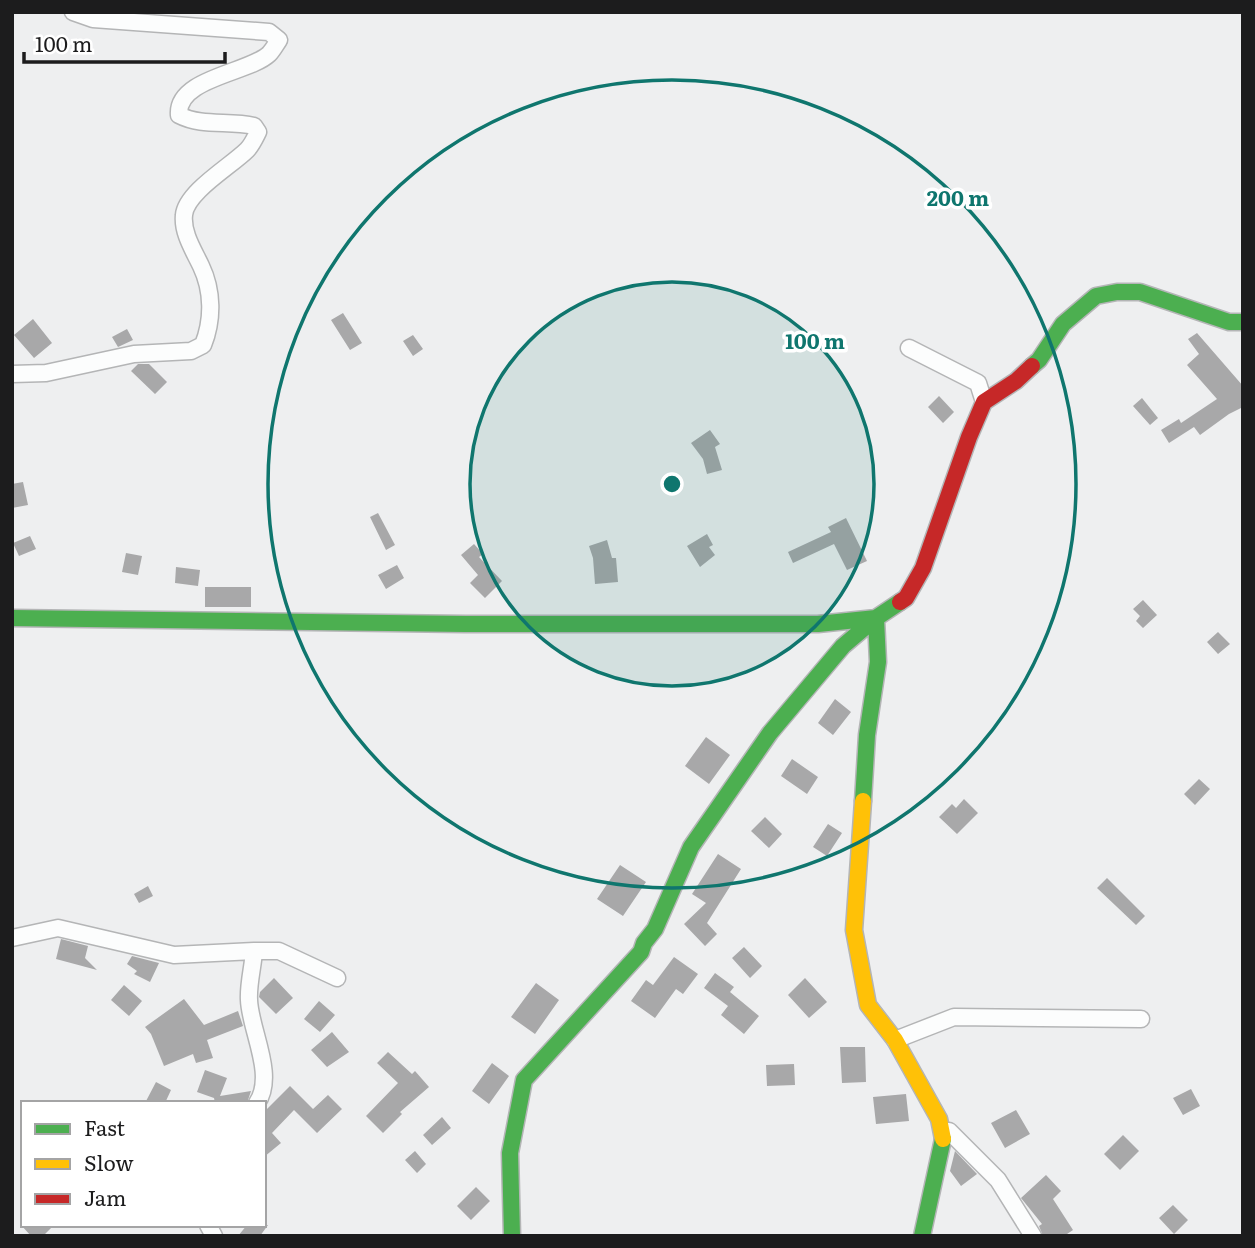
<svg xmlns="http://www.w3.org/2000/svg" width="1255" height="1248" font-family="Literata,serif">
<rect width="100%" height="100%" fill="#eeeff0"/>
<path fill="#a8a8a9" d="M343 313 362 343 350 350 331 320Z
M33 319 52 343 34 358 14 335Z
M127 329 133 340 118 347 112 337Z
M1197 333 1243 386V407L1229 414 1200 435 1194 427 1169 443 1161 430 1179 419 1181 423 1217 399 1187 365 1199 354 1188 339Z
M413 335 423 349 413 356 403 341Z
M138 364H149L167 382 155 394 131 371Z
M939 396 954 412 943 423 928 407Z
M1142 398 1158 418 1150 425 1133 406Z
M710 430 720 444 715 447 722 470 707 474 703 459 691 443Z
M23 482 28 505 12 508V484Z
M378 513 395 545 386 550 370 517Z
M846 518 867 561 847 570 834 544 793 563 788 552 831 532 828 527Z
M707 534 713 545 709 547 715 555 700 567 687 546Z
M30 536 36 549 19 556 13 543Z
M607 540 612 558H616L618 582 595 584 593 558 589 546Z
M474 544 483 554 479 557 502 581 485 598 470 583 478 575 461 555Z
M126 553 142 556 138 575 122 572Z
M397 565 404 578 386 589 378 575Z
M176 567 200 570 198 586 175 583Z
M205 587H251V607H205Z
M1143 600 1157 615 1143 628 1136 621 1140 616 1133 609Z
M1218 632 1230 644 1218 654 1207 642Z
M835 699 851 712 833 735 818 723Z
M706 737 730 755 709 784 685 766Z
M792 759 818 777 807 794 781 776Z
M1199 779 1210 789 1195 805 1184 794Z
M964 799 978 813 957 834 939 817 952 804 956 808Z
M765 817 782 834 769 848 751 831Z
M828 824 842 833 827 856 813 847Z
M718 854 741 869 707 923 717 934 705 946 684 924 706 903 692 894Z
M620 865 646 882 623 916 597 899Z
M1107 878 1145 916 1136 925 1097 888Z
M148 886 153 896 139 903 134 894Z
M61 939 88 946 85 958 97 970 56 959Z
M744 947 762 966 750 978 732 958Z
M132 956 159 963 150 982 134 974 137 971 127 964Z
M674 957 698 974 683 994 676 989 655 1018 631 1001 646 980 653 985Z
M715 973 734 987 730 992 759 1016 744 1034 721 1015 728 1006 704 988Z
M274 978 293 998 276 1014 259 997 260 992Z
M805 978 827 1002 809 1018 788 995Z
M536 983 559 1000 535 1034 511 1017Z
M124 985 142 1001 129 1016 111 1000Z
M184 999 204 1025 238 1011 243 1026 207 1040 213 1058 196 1063 193 1054 164 1066 151 1034 145 1027Z
M319 1001 335 1015 320 1032 304 1019Z
M332 1032 349 1052 327 1067 311 1050Z
M840 1047H865L866 1082 842 1083Z
M388 1052 412 1074 415 1071 429 1087 400 1112 402 1114 383 1133 366 1116 398 1083 377 1063Z
M492 1063 509 1076 489 1104 472 1091Z
M794 1064 795 1085 767 1086 766 1065Z
M205 1070 227 1078 220 1096 251 1091 247 1103H215L214 1098 197 1092Z
M156 1082 171 1090 165 1103H145Z
M290 1086 313 1109 328 1095 342 1109 317 1133 294 1110 272 1133 281 1143 264 1157V1112Z
M1191 1089 1200 1106 1183 1115 1173 1098Z
M906 1094 909 1121 876 1124 873 1097Z
M1016 1110 1030 1134 1005 1148 991 1123Z
M442 1117 451 1128 432 1145 423 1135Z
M1123 1135 1139 1151 1120 1170 1104 1154Z
M415 1151 426 1164 417 1173 405 1160Z
M955 1151 977 1174 961 1186 950 1171Z
M1046 1175 1061 1191 1053 1199 1073 1230 1064 1236H1043L1039 1226 1042 1224 1021 1198Z
M476 1187 490 1201 471 1220 457 1206Z
M1173 1205 1188 1220 1174 1234 1159 1218Z
M21 1225H54L43 1236H31Z
M247 1225H268L260 1236H238Z"/>
<g fill="none" stroke-linecap="round" stroke-linejoin="round">
<defs>
<path id="street" d="M909 348 978 383 984 402
M12 374 46 373 134 354 191 351 203 345C213 320 213 291 201 266 194 251 182 233 184 215 186 192 231 166 247 150 252 145 255 138 258 132L254 126C229 120 202 127 179 115 176 78 249 73 269 54 273 50 276 44 279 40L269 32 93 19 73 12
M12 938 58 928 174 955 254 951H279L337 978
M254 951C253 967 248 984 249 1000 250 1030 276 1075 257 1103
M895 1040 954 1017 1141 1019
M943 1139 949 1131 998 1180 1033 1236
M208 1225 214 1236"/>
<path id="fast" d="M1032 366 1039 360 1063 324 1096 296 1117 292H1140L1229 322H1243
M12 618 465 624H818L876 618 900 602
M512 1236 510 1153 524 1080 641 952 644 943 655 929 691 847 770 733 843 646 876 618 878 662 867 735 863 801
M922 1236 943 1139"/>
<path id="slow" d="M863 801 854 930 868 1005 895 1040 939 1119 943 1139"/>
<path id="jam" d="M900 602 906 598 923 568 969 437 984 402 1016 381 1032 366"/>
</defs>
<use href="#street" stroke="#b4b5b6" stroke-width="19"/>
<use href="#fast" stroke="#b4b5b6" stroke-width="19"/>
<use href="#slow" stroke="#b4b5b6" stroke-width="19"/>
<use href="#jam" stroke="#b4b5b6" stroke-width="19"/>
<use href="#street" stroke="#fcfdfd" stroke-width="16"/>
<use href="#fast" stroke="#4caf50" stroke-width="16"/>
<use href="#slow" stroke="#ffc107" stroke-width="16"/>
<use href="#jam" stroke="#c62828" stroke-width="16"/>
</g>
<circle cx="672" cy="484" r="202" fill="#0f766e" fill-opacity=".12"/>
<g fill="none" stroke="#0f766e" stroke-width="3.5">
<circle cx="672" cy="484" r="202"/>
<circle cx="672" cy="484" r="404"/>
</g>
<circle cx="672" cy="484" r="10" fill="#0f766e" stroke="#fff" stroke-width="3.5"/>
<g font-size="21" text-anchor="middle" font-weight="bold" fill="#0f766e" stroke="#fff" stroke-width="7" stroke-linejoin="round" paint-order="stroke">
<text x="958" y="206">200 m</text>
<text x="815" y="349">100 m</text>
</g>
<rect width="1255" height="1248" fill="none" stroke="#1c1c1d" stroke-width="28"/>
<rect x="21" y="1101" width="245" height="126" fill="#ffffff" stroke="#a4a4a5" stroke-width="2"/>
<rect x="35" y="1124" width="35" height="10" fill="#4caf50" stroke="#a4a4a5" stroke-width="2"/>
<text x="84" y="1136" font-size="21" fill="#1c1c1d">Fast</text>
<rect x="35" y="1159" width="35" height="10" fill="#ffc107" stroke="#a4a4a5" stroke-width="2"/>
<text x="84" y="1171" font-size="21" fill="#1c1c1d">Slow</text>
<rect x="35" y="1194" width="35" height="10" fill="#c62828" stroke="#a4a4a5" stroke-width="2"/>
<text x="84" y="1206" font-size="21" fill="#1c1c1d">Jam</text>
<path d="M24 52v10h201v-10" fill="none" stroke="#1c1c1d" stroke-width="3.5"/>
<text x="35" y="52" font-size="21" fill="#1c1c1d" stroke="#ffffff" stroke-width="5" paint-order="stroke">100 m</text>
</svg>
